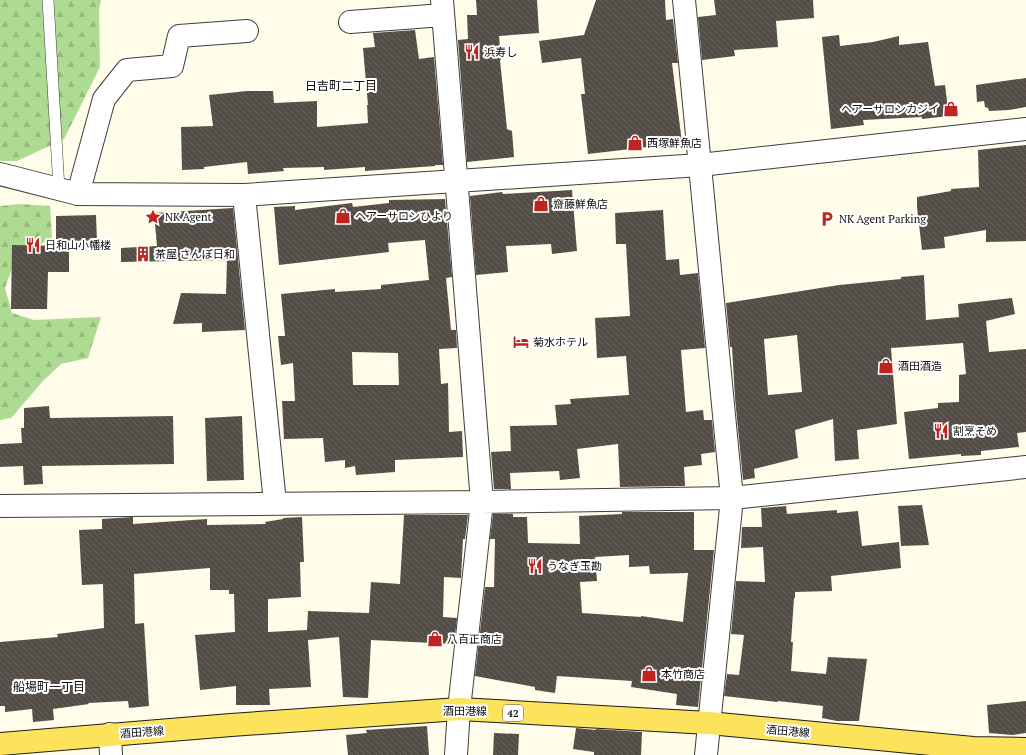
<svg xmlns="http://www.w3.org/2000/svg" width="1026" height="755" font-family="'PT Serif','Noto Sans JP',serif">
<defs>
<pattern id="forest-firs" width="22" height="20" patternUnits="userSpaceOnUse"><rect width="22" height="20" fill="#addb91"/><path d="M5 1l3.5 6h-7zM16 11l3.5 6h-7z" fill="#94bb7c"/></pattern>
<pattern id="building-back-hatch" width="6" height="6" patternUnits="userSpaceOnUse"><rect width="6" height="6" fill="#544d47"/><path d="M-1 5l2 2M0 0l6 6M5-1l2 2" fill="none" stroke="#68625d"/></pattern>
</defs>
<rect width="100%" height="100%" fill="#fffce9"/>
<path fill="url(#forest-firs)" d="M0 0H101L99 10 100 67 64 139 17 161H0Z
M20 204 50 206 52 238 16 257 5 288 12 313 34 320 101 317 88 358 61 364 43 381 11 418 0 420V206Z"/>
<path fill="url(#building-back-hatch)" fill-rule="evenodd" d="M476 0H537L539 33 499 36 501 60H500L507 129 512 131 514 157 467 162 458 40 468 39 467 15H477Z
M596 0H665L666 20 673 19 678 63H672L682 143 588 154 581 94H585L581 58 542 63 539 41 584 35Z
M714 0H813L814 18 776 21 778 47 734 50 735 56 702 60 698 17 716 15Z
M415 30 419 59 434 57 443 165H435V166L365 171V167L324 170V167L283 168 284 171 248 174 247 162 204 167V169L182 170 181 127 213 126 209 95 247 91H273L274 103 317 101V127L368 123 367 105H368L363 48 375 47 373 33Z
M839 35 840 46 873 42 899 36V45L928 42 935 86 945 85 949 116 922 119V117L863 120 864 125 831 129 822 37Z
M1026 78V107L1009 110 989 111 988 108 985 107 984 101 977 102 976 85Z
M1026 145V241L986 242V230L944 237 945 248 922 250 917 207V197L951 191V189L979 187 978 150Z
M572 190 577 251 552 254 551 244 506 246 508 272 476 275 470 196 502 192 503 194Z
M445 199 452 277 446 278 451 330H456L457 348 439 349 441 384 448 383 449 432 462 431 463 457 395 460V472L356 475 355 466 345 468V460L325 462 323 438 284 439 282 401H295L293 363 281 365 278 336H285L281 294 335 289V292L381 289V285L429 280 425 240 388 243 389 252 279 265 274 207 295 206V210L352 203 353 207 389 203V200ZM352 352 398 353 399 385H353Z
M233 208 245 330 202 332V323L173 324 181 293 226 294 227 260 121 262V248L157 246 154 213Z
M663 210 666 260 679 259 680 275 698 273 705 348 681 350 686 412 703 410 704 420H712L715 452 701 454 702 465 684 467 685 486 620 487 618 444 577 449 580 478 560 480 559 471 510 473 511 489H494L491 452 511 451 510 426 557 425 555 405 571 404 570 399 629 395 626 356 597 358 595 318 630 316 626 244H616L615 213Z
M96 215 97 242 56 243V216Z
M12 245 69 246V272H48L47 309H11Z
M924 275 926 320 959 317 958 304 1012 298 1015 314 986 321 989 352 1026 349V432L1017 433 1019 447 981 451V455L961 456V454L909 459 904 412 938 408V403L959 402V375L966 374 963 343 891 348 897 424 857 430 859 459 835 461 833 419 795 430 798 458 754 469 755 478 743 480 735 398 732 347H730L726 303 839 285 901 279V277ZM797 335 802 392 768 395 764 339Z
M49 406 50 418 173 416 174 464 42 466 43 484 24 485 23 466 0 467V444L22 443 21 428H24V408Z
M242 416 244 480 207 481 205 418Z
M922 505 929 545 901 546 898 506Z
M786 506 787 514 837 510V513L858 511 862 546 899 542 901 568 831 576 832 591 795 592V598H794L791 642H793L791 671 826 674 828 657 867 659 859 721H837L822 718 823 706 778 701 777 702 724 696 727 674 739 675 744 635 731 634 736 581 765 582 763 547 741 548 742 527H762L761 508Z
M622 512H694V550H714L698 707 676 705 677 694 631 687 632 681 557 676 555 693 535 690V687L475 676 485 587H494L495 539H490L493 514H513V517H527L528 543 580 544 579 516 622 514ZM629 555V567L649 566 650 574 688 573 683 622 641 616V617L582 613 580 582 597 581 595 557Z
M404 515H468L465 539H463L461 578 444 577 443 617 457 618 454 644 371 640 368 698 343 697 339 637 308 640 311 687 269 689 270 705H236V686L200 690 195 635 235 632 234 594H229V590H210V568L134 574 135 624 144 623 149 706 129 708 128 701 88 703 89 704 53 709 54 720 33 722 32 709 5 712V706H0V642L58 637 57 634 104 628 103 584 82 585 79 530 102 529V519L133 517V524L207 519V525L266 524 265 522 283 519V518L302 517 304 562H300L301 597 268 599V632L307 630 308 611 369 613 371 582 400 584Z
M1026 701V733L1012 735 989 733 987 705Z
M427 726 429 755H348L346 735 367 733 366 730Z
M576 728 596 730V729L642 732 641 755H594V752L573 749Z
M494 733 519 734 518 755H493Z"/>
<g fill="none" stroke-linecap="round" stroke-linejoin="round">
<defs>
<path id="service" d="M48 0 59 189"/>
<path id="minor" d="M442 0 482 502 459 709 456 755
M684 0 732 498 706 755
M350 22 443 15
M78 194 104 99 127 70 172 66 179 36 247 31
M244 195 275 503
M0 506 482 502 732 498 1026 467
M110 734 111 755"/>
<path id="tertiary" d="M0 174 78 194 244 195 700 165 1026 129"/>
<path id="primary" d="M0 744 231 725 459 709 709 723 973 748 1026 749"/>
</defs>
<use href="#service" stroke="#3e3e3e" stroke-width="12"/>
<use href="#minor" stroke="#3e3e3e" stroke-width="24"/>
<use href="#tertiary" stroke="#3e3e3e" stroke-width="24"/>
<use href="#primary" stroke="#1c1c1c" stroke-width="24"/>
<use href="#service" stroke="#fff" stroke-width="11"/>
<use href="#minor" stroke="#fff" stroke-width="22"/>
<use href="#tertiary" stroke="#fff" stroke-width="22"/>
<use href="#primary" stroke="#fde25b" stroke-width="22"/>
</g>
<defs>
<symbol id="restaurant-bare" viewBox="-9 -9 18 18"><path d="M-5-6h1v4h1v-4h1v4h1v-4h1v5L-1.5 .5V6h-2V.5L-5-1ZM5-6V6H3V1.5H1.5Q1.5-4 5-6Z" fill="#be2420" stroke="#fff" stroke-width="2.5" paint-order="stroke"/></symbol>
<symbol id="shop-bare" viewBox="-9 -9 18 18"><path d="M-5-2.5h2.3a2.7 3.5 0 0 1 5.4 0H5L5.5 6h-11ZM-1.5-2.5h3a1.5 2.3 0 0 0-3 0Z" fill="#be2420" stroke="#fff" stroke-width="2.5" paint-order="stroke"/></symbol>
<symbol id="sight-bare" viewBox="-9 -9 18 18"><path d="M0-6L1.8-2.2L6-1.7L2.9 1.2L3.7 5.4L0 3.3L-3.7 5.4L-2.9 1.2L-6-1.7L-1.8-2.2Z" fill="#be2420" stroke="#fff" stroke-width="2.5" paint-order="stroke"/></symbol>
<symbol id="parking-bare" viewBox="-9 -9 18 18"><path d="M-3.5-5.5H1a3.5 3.5 0 0 1 0 7H-1V5.5H-3.5ZM-1-3.4V-.6H.8a1.4 1.4 0 0 0 0-2.8Z" fill="#be2420" stroke="#fff" stroke-width="2.5" paint-order="stroke"/></symbol>
<symbol id="building-bare" viewBox="-9 -9 18 18"><path d="M-4-6H4V6H1V3H-1V6H-4ZM-2.5-4.3h1.7v1.8h-1.7ZM.8-4.3h1.7v1.8H.8ZM-2.5-1h1.7V.8h-1.7ZM.8-1h1.7V.8H.8Z" fill="#be2420" stroke="#fff" stroke-width="2.5" paint-order="stroke"/></symbol>
<symbol id="hotel-bare" viewBox="-9 -9 18 18"><path d="M-6-4.5h1.5V1H6V5H4.5V3h-9V5H-6ZM-4 0a1.8 1.8 0 1 1 3.6 0ZM.5 0V-2.5h3Q6-2.5 6 0Z" fill="#be2420" stroke="#fff" stroke-width="2.5" paint-order="stroke"/></symbol>
</defs>
<g fill-rule="evenodd">
<use href="#restaurant-bare" x="461" y="41" width="22" height="22"/>
<use href="#shop-bare" x="940" y="98" width="22" height="22"/>
<use href="#shop-bare" x="624" y="132" width="22" height="22"/>
<use href="#shop-bare" x="530" y="193" width="22" height="22"/>
<use href="#shop-bare" x="332" y="205" width="22" height="22"/>
<use href="#sight-bare" x="142" y="206" width="22" height="22"/>
<use href="#parking-bare" x="816" y="208" width="22" height="22"/>
<use href="#restaurant-bare" x="22" y="234" width="22" height="22"/>
<use href="#building-bare" x="132" y="243" width="22" height="22"/>
<use href="#hotel-bare" x="510" y="331" width="22" height="22"/>
<use href="#shop-bare" x="875" y="355" width="22" height="22"/>
<use href="#restaurant-bare" x="930" y="420" width="22" height="22"/>
<use href="#restaurant-bare" x="524" y="555" width="22" height="22"/>
<use href="#shop-bare" x="424" y="628" width="22" height="22"/>
<use href="#shop-bare" x="638" y="663" width="22" height="22"/>
</g>
<g text-anchor="middle" stroke-width="4" stroke-linejoin="round" paint-order="stroke">
<rect fill="#fff" stroke="#545454" stroke-width="1" x="503" y="705" width="20" height="16" rx="3"/>
<g font-size="10" font-weight="bold" fill="#0b0b0b">
<text x="513" y="717">42</text>
</g>
<g font-size="11" fill="#0b0b0b" stroke="#fff" text-anchor="start">
<text x="484" y="56">浜寿し</text>
<text x="939" y="113" text-anchor="end">ヘアーサロンカジイ</text>
<text x="647" y="147">西塚鮮魚店</text>
<text x="553" y="208">齋藤鮮魚店</text>
<text x="355" y="220">ヘアーサロンひより</text>
<text x="165" y="221">NK Agent</text>
<text x="839" y="223">NK Agent Parking</text>
<text x="45" y="249">日和山小幡楼</text>
<text x="155" y="258">茶屋 さんぽ日和</text>
<text x="533" y="346">菊水ホテル</text>
<text x="898" y="370">酒田酒造</text>
<text x="953" y="435">割烹そめ</text>
<text x="547" y="570">うなぎ玉勘</text>
<text x="447" y="643">八百正商店</text>
<text x="661" y="678">本竹商店</text>
</g>
<g font-size="11" fill="#0b0b0b" stroke="#fff">
<text x="465" y="715">酒田港線</text>
<text transform="translate(788 731) rotate(5)" y="4">酒田港線</text>
<text transform="translate(142 732) rotate(-4)" y="4">酒田港線</text>
</g>
<g font-size="12" fill="#0b0b0b" stroke="#fff">
<text x="341" y="90">日吉町二丁目</text>
<text x="49" y="691">船場町一丁目</text>
</g>
</g>
</svg>
